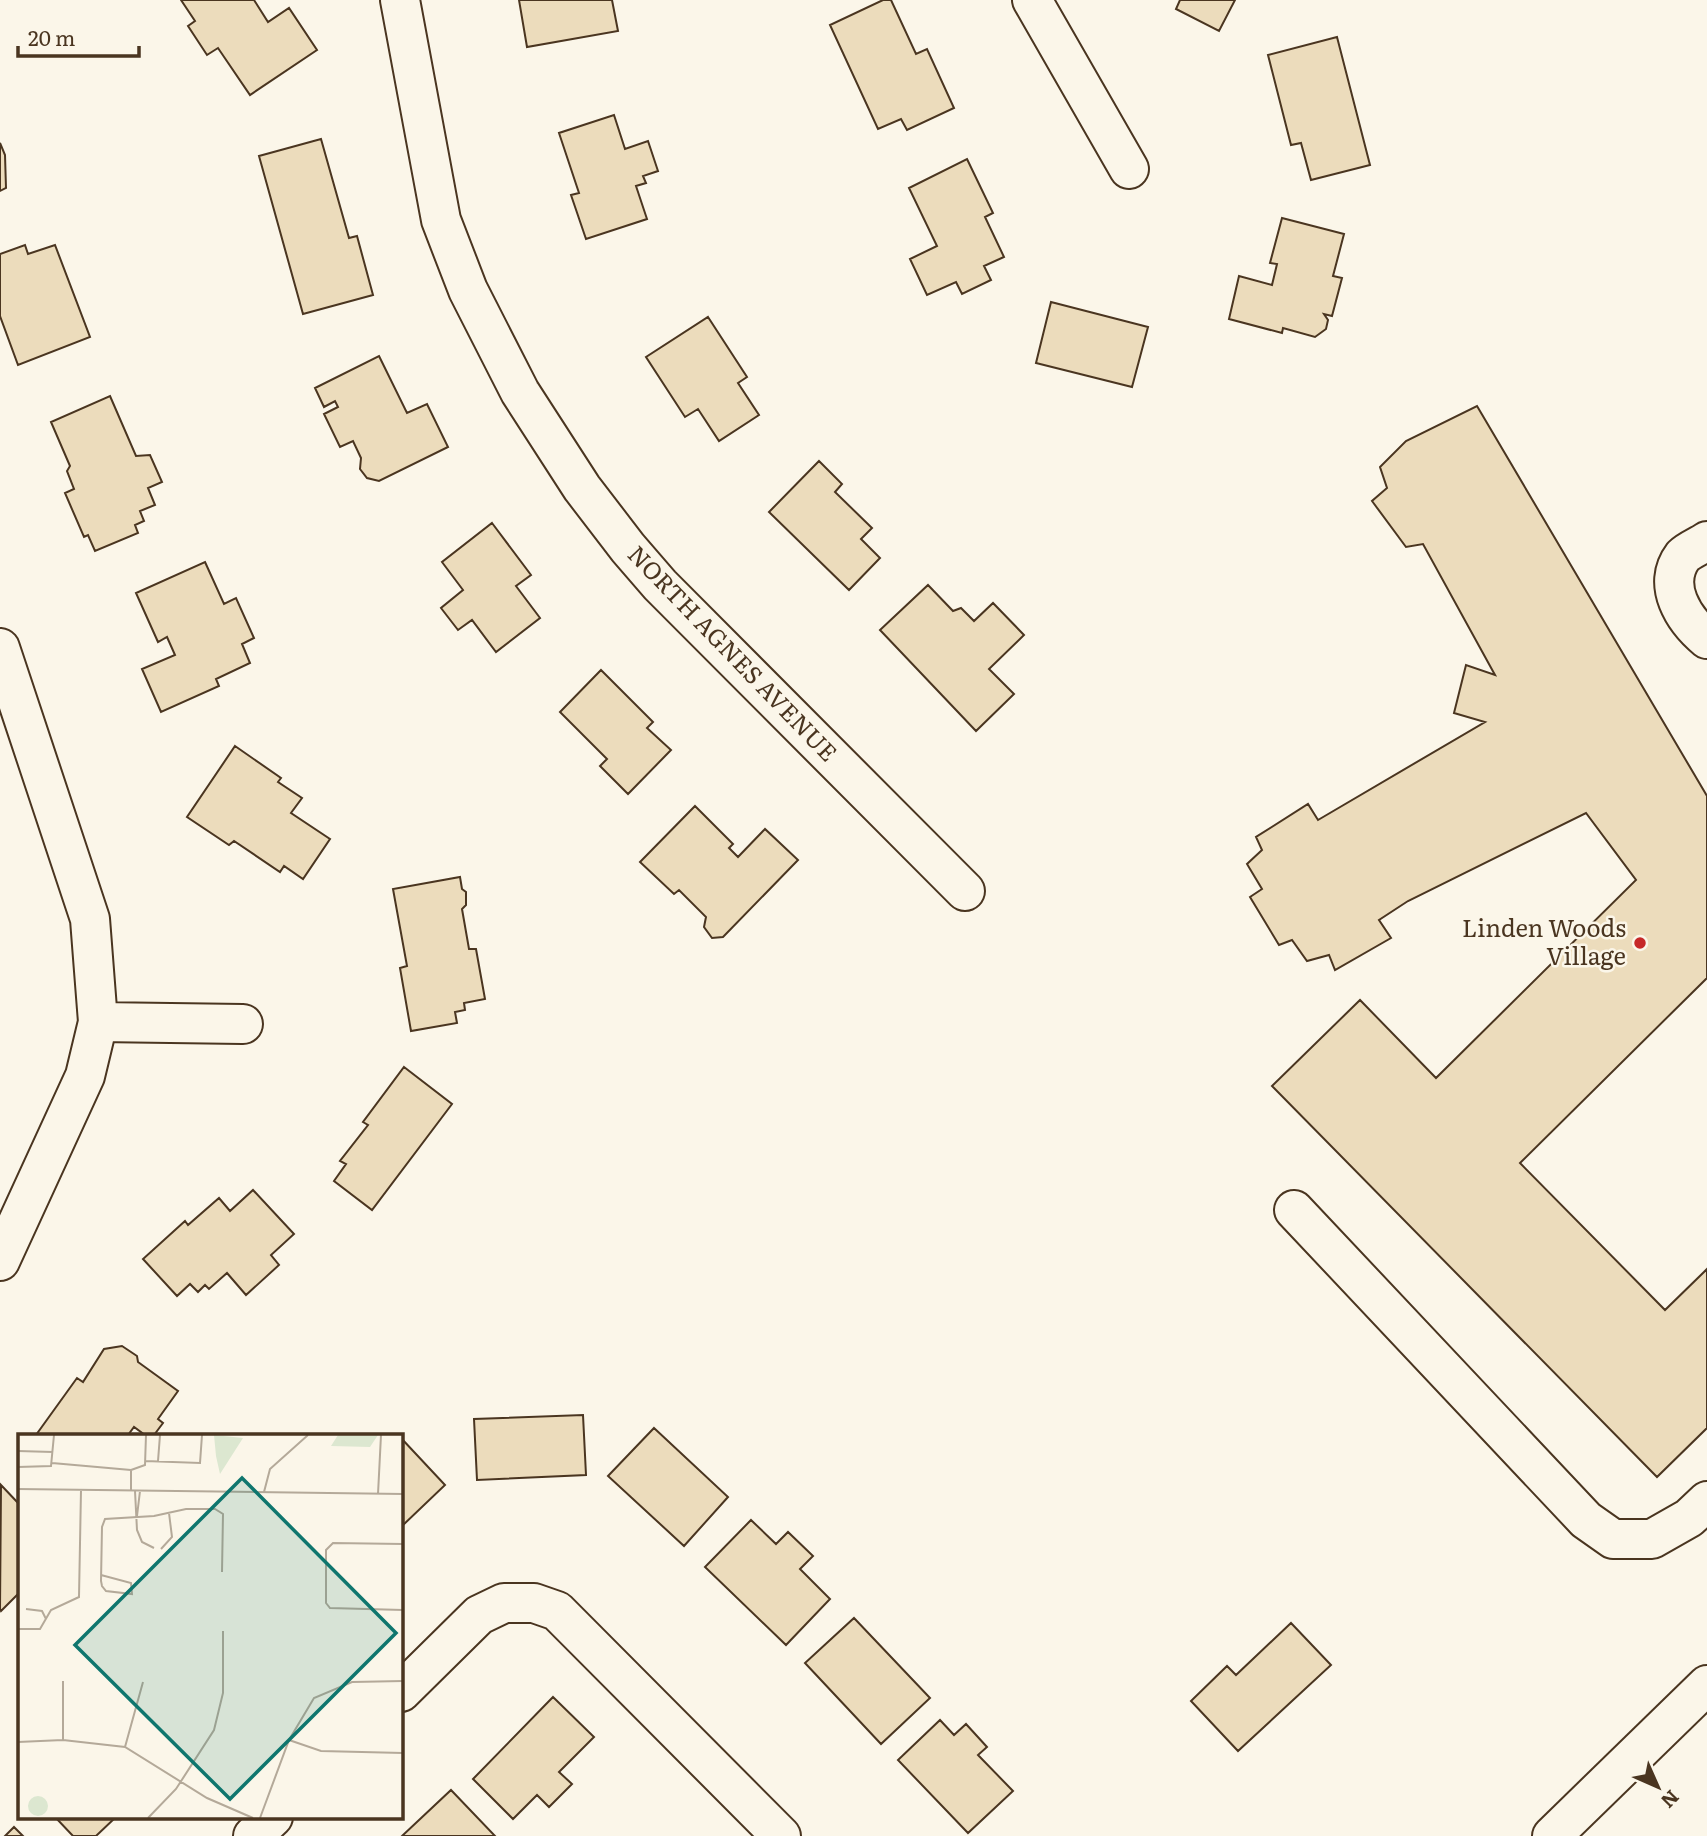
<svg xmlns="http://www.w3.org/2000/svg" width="1707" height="1836" font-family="Literata,serif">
<rect width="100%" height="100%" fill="#fbf6e9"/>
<path fill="#ecdcbc" stroke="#4a3520" stroke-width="2" d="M181 0H254L268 22 289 8 317 50 250 95 218 48 207 55 188 26 195 21Z
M519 0H612L618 31 527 47Z
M883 0H891L916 54 927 49 954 108 907 130 901 119 878 129 830 25Z
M1180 0H1235L1219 31 1176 9Z
M1337 37 1370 165 1311 180 1301 143 1291 145 1268 55Z
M614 115 625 149 648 141 658 171 643 176 646 183 636 186 647 219 586 239 571 195 579 193 559 133Z
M321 139 349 238 357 236 373 295 303 314 259 156Z
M0 143 5 155 6 188 0 191Z
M967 159 993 213 985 217 1004 257 984 266 991 280 962 294 956 282 927 295 910 259 937 246 909 188Z
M1282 218 1344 234 1333 276 1342 278 1332 316 1324 314 1328 320 1326 329 1315 337 1283 328 1282 333 1229 319 1239 276 1272 285 1277 264 1270 263Z
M25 245 28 254 55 245 90 337 18 365 0 316V254Z
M1051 302 1148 327 1132 387 1036 363Z
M708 317 747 377 738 383 759 415 719 441 698 409 685 417 646 357Z
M379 356 407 413 427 404 448 447 379 481 367 478 360 469 361 458 353 441 340 447 324 414 338 407 335 401 324 407 315 388Z
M110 396 136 456 150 455 162 482 148 488 155 505 140 511 144 521 135 525 138 533 95 551 88 535 84 537 65 493 74 489 67 471 70 466 51 422Z
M1477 406 1707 796V978L1520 1163 1665 1310 1707 1269V1428L1657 1477 1272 1086 1360 1000 1436 1078 1636 880 1586 813 1408 901 1379 920 1391 938 1335 970 1329 955 1307 961 1292 940 1279 945 1250 897 1262 889 1247 864 1262 850 1256 837 1308 804 1318 820 1485 722 1454 713 1466 665 1495 675 1423 544 1406 547 1372 501 1387 488 1380 467 1406 441Z
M819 461 842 484 835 492 872 528 861 539 880 558 849 590 769 512Z
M492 523 531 575 516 586 540 618 496 652 472 620 458 630 441 608 463 590 442 562Z
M205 562 224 604 236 598 254 638 242 644 250 663 216 679 219 686 161 712 142 669 175 655 167 637 158 642 136 593Z
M928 585 953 611 961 608 974 621 993 603 1024 635 989 669 1014 694 976 731 880 630Z
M601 670 653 722 647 728 671 750 628 794 600 766 607 759 560 712Z
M235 746 281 778 278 782 302 798 291 813 330 839 303 879 284 866 280 872 234 841 229 845 187 817Z
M695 806 733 844 729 848 738 857 765 829 798 860 723 937 712 938 704 927 706 917 679 890 674 894 640 862Z
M460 877 462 889 466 892V905L462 909 469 949H476L485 999 464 1003 465 1010 455 1012 457 1023 411 1031 400 968 407 966 393 889Z
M404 1067 452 1104 372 1210 334 1181 346 1164 340 1161 368 1125 363 1122Z
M253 1190 294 1234 271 1255 279 1265 246 1295 227 1273 209 1289 205 1285 198 1292 190 1284 177 1296 143 1259 185 1221 188 1225 219 1198 230 1211Z
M122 1346 137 1356 138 1362 178 1391 158 1419 163 1423 154 1435H145L134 1427 128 1435H36L77 1378 83 1382 104 1349Z
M583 1415 586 1475 477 1480 474 1419Z
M654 1428 728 1497 684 1546 608 1476Z
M401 1438 445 1485 401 1527Z
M1 1485 19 1504V1593L1 1611 0 1609Z
M751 1520 776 1544 788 1532 813 1556 800 1569 830 1599 786 1645 705 1567Z
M854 1618 930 1698 881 1744 805 1663Z
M1291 1623 1331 1665 1238 1751 1191 1701 1227 1666 1236 1675Z
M553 1697 594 1737 559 1772 572 1784 549 1807 537 1795 513 1819 473 1779Z
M940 1720 954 1735 966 1724 987 1747 978 1755 1013 1791 968 1833 898 1760Z
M451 1790 495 1836H402Z
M55 1817H116L96 1836H73Z
M14 1827 23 1836H5Z"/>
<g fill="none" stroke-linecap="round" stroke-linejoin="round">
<defs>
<path id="minor" d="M400 0 441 220 468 290 520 392 582 488 628 548 660 585 965 891
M1032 0 1129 169
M1707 541C1700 546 1689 550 1683 556 1661 585 1684 620 1707 639
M0 648 90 919 98 1022 85 1076 0 1261
M98 1022 243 1024
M1294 1210 1586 1520 1613 1539H1652L1689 1518 1707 1501
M401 1692 479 1615 504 1603H534L557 1611 781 1836
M253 1836 273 1817"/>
<path id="major" d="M1552 1836 1707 1685"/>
</defs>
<use href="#minor" stroke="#4a3520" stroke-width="42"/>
<use href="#major" stroke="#4a3520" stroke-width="42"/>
<use href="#minor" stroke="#fbf6e9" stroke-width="38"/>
<use href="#major" stroke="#fbf6e9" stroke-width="38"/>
</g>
<circle fill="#c62828" stroke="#fbf6e9" stroke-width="2.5" cx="1640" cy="943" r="7"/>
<g text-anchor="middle" stroke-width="5" stroke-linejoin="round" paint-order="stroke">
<g font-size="24" fill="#4a3520" stroke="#fbf6e9">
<text transform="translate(732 654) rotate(46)" y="8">NORTH AGNES AVENUE</text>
</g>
<g font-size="24" fill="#4a3520" stroke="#fbf6e9" text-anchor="end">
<text x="1626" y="937">Linden Woods<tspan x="1626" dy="28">Village</tspan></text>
</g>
</g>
<g transform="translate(18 1434)">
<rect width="385" height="385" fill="#fbf6e9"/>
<path d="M196 1 225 4 202 40 198 22ZM320 1H360L352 13 313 12ZM10 372a10 10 0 1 1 20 0a10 10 0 1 1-20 0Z" fill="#dce7d0"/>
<path fill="none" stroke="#b4a999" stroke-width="2" d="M0 17 35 18M127 27 182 29 184 1M140 27 142 1M34 29 113 36M0 33 33 32 36 1M0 55 385 60M113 57V36L127 31 128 1M117 57 119 96 124 108 136 114M246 58 252 35 290 1M360 60 363 1M119 82 122 57M385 110 315 109 308 116V169L312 174 385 176M143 115 154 103 151 79M83 141 113 149 114 160 88 157 84 152 83 147 84 93 87 85 136 82 168 75H197L205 80 204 138M8 175 24 177 28 185M0 195H22L33 176 61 163 63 56M45 247V306M271 306 303 317 385 319M0 308 45 306 107 313 189 364 235 384M107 313 125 248M130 384 158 355 196 296 205 259V197M242 384 271 306 296 264 334 248 385 247"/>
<path fill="#0f766e" fill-opacity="0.15" stroke="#0f766e" stroke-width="3.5" d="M224 44 378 199 212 365 57 211Z"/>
<rect width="385" height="385" fill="none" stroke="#4a3520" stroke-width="3.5"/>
</g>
<g transform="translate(1658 1787) rotate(135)" stroke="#fbf6e9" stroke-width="5" paint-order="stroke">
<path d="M0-5L12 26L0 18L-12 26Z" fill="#4a3520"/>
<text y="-10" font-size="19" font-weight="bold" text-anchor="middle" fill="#4a3520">N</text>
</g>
<path d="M18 46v10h121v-10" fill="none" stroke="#4a3520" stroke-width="3.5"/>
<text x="28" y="46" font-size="21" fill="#4a3520" stroke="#fbf6e9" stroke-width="5" paint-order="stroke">20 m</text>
</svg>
